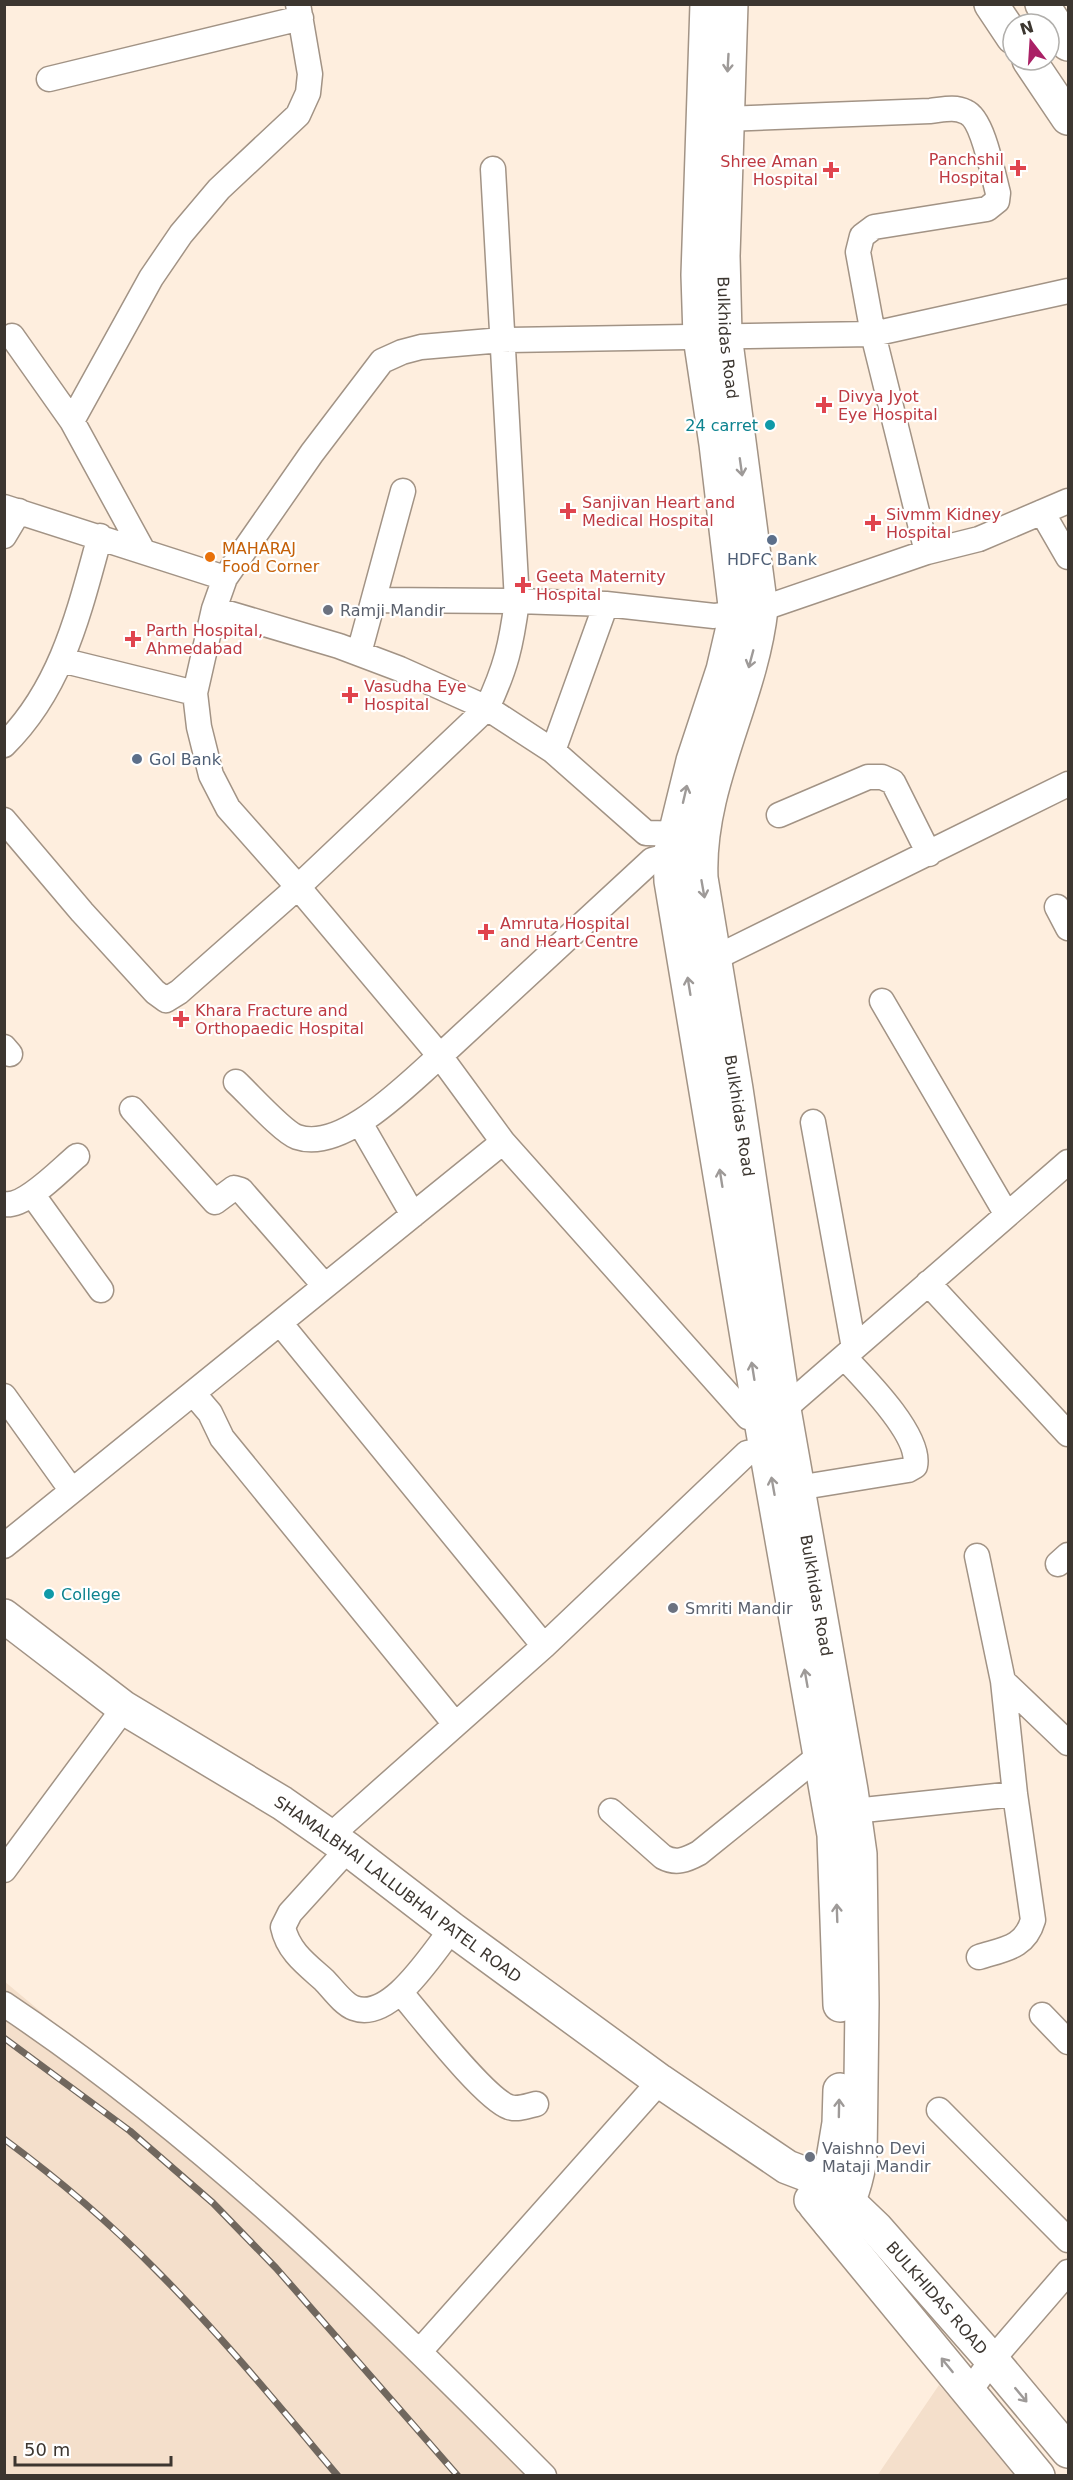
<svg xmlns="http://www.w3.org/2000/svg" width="1073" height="2480" font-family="'DejaVu Sans',sans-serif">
<rect width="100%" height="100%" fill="#feeede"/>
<path fill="#f4dfcb" d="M4 1981 289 2219 532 2475H5Z
M939 2385 1021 2475 877 2476Z"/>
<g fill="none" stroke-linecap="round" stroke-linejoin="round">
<defs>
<path id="street" d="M49 79 301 18
M725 119 930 111C942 110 954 106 966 112 983 119 993 175 998 193L997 201 987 209 874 227 862 236 858 252 873 334 927 552
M493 169 517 601 606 604
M12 336 72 421 142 549
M72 421 151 278 181 234 219 189 298 115 308 93 310 74 298 4
M4 507 225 578
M1042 512 1068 557
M4 536 19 511
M359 653 403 491
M61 660 195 693
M4 745C62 688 79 612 100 536
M553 751 487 708 400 669 339 646 214 609 225 578 312 453 382 361 402 352 421 347 502 340 873 334 1068 291
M779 815 868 777H882L893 782 929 854
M4 820 82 912 155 992 166 1000 179 992 298 887 228 808 211 775 199 727 195 693 214 609
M691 834 646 833 553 751 606 604 714 616 761 609 927 552 979 539 1068 501
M1057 907 1068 928
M715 958 1068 784
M882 1001 1007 1215
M4 1047 10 1054
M236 1082C249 1094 283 1132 297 1137 343 1153 408 1083 440 1056L298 887 487 708C506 667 511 646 517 601L375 600
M132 1109 215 1202 234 1188 241 1190 324 1285
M813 1122 854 1348
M360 1123 413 1215
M503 1142 440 1056 652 860 670 855 686 856
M32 1194 101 1290
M4 1204C25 1208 61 1169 77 1156
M928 1283 1068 1434
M280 1323 544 1646
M193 1393 210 1413 222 1438 455 1724
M4 1396 72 1491
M797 1488 908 1470 915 1466C922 1436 864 1378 844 1357
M4 1546 503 1142 748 1417 784 1409 1068 1162
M977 1556 1003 1681 1015 1794 1033 1920C1025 1948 1004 1949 979 1957
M1058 1564 1068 1555
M1003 1681 1068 1743
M611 1811 663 1857C676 1864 686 1860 699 1853L819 1756
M854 1811 1015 1794
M330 1836 544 1646 747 1453 782 1446
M348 1849 290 1913 283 1927C288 1951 306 1964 324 1980 332 1988 343 2004 354 2008 391 2022 432 1953 452 1929
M4 1870 124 1708
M401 1993C421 2016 484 2098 509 2107 518 2110 527 2106 536 2104
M4 2004C203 2137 376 2306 544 2476
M1042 2015 1068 2042
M939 2110 1068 2240
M420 2351 660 2081
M969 2392 992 2360 1068 2272"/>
<g id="secondary">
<path d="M707 4 698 275 700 337 716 444 736 614 723 670 693 761 670 855 671 881 760 1415 834 1835 840 2005"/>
<path id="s1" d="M731 4 723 256 725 335 761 609C751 701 697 784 701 878L736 1089 784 1409 851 1790 860 1854 862 2004 860 2160C854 2191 852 2199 830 2223"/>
<path d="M991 4 1013 37"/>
<path d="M1029 60 1068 118"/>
<path id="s2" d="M4 1616 124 1708 282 1803 348 1849 452 1929 660 2081 787 2167 829 2183 876 2228 992 2360 1068 2451"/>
<path d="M811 2200 829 2183 839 2123 840 2090"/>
<path d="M815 2205 1038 2476"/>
</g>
<path id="primary" d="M1042 4 1068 44"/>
</defs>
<use href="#street" stroke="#a29385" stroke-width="27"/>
<use href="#secondary" stroke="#a29385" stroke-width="36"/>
<use href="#primary" stroke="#a29385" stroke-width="36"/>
<use href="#street" stroke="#fff" stroke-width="24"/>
<use href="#secondary" stroke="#fff" stroke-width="33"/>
<use href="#primary" stroke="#fff" stroke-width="33"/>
<defs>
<path id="rail" d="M4 2038 130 2131 213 2203 276 2268 458 2476
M4 2139C58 2179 110 2223 156 2270 221 2335 279 2406 338 2476"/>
</defs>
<use href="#rail" stroke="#70675e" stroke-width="7"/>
<use href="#rail" stroke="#fff" stroke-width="4.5" stroke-dasharray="14" stroke-linecap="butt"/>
</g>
<defs><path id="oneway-shaft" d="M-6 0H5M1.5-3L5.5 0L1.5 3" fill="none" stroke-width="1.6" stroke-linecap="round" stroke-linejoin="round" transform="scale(1.5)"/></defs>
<g stroke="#9e9a98">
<use href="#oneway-shaft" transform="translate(728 63) rotate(93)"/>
<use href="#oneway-shaft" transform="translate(741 467) rotate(82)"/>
<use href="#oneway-shaft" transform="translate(751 659) rotate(105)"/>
<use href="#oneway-shaft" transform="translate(685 794) rotate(-77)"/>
<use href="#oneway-shaft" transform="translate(703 889) rotate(80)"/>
<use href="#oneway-shaft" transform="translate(689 986) rotate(-99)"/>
<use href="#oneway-shaft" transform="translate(721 1178) rotate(-99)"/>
<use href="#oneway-shaft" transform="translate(753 1371) rotate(-99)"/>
<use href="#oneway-shaft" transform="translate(773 1486) rotate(-100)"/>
<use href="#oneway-shaft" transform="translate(806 1678) rotate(-100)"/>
<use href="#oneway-shaft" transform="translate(837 1913) rotate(-92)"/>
<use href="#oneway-shaft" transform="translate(839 2108) rotate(-89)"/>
<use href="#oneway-shaft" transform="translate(947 2365) rotate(-129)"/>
<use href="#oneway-shaft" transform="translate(1021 2395) rotate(50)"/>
</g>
<g fill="#e0444e" stroke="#fff" stroke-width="2">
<path d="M1015 159h6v6h6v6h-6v6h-6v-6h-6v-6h6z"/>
<path d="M828 161h6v6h6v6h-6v6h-6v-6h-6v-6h6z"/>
<path d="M821 396h6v6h6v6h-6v6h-6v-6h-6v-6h6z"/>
<path d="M565 502h6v6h6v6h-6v6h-6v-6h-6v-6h6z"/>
<path d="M870 514h6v6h6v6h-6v6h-6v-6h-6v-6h6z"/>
<path d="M520 576h6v6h6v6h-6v6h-6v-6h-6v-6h6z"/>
<path d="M130 630h6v6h6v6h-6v6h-6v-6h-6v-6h6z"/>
<path d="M347 686h6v6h6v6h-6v6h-6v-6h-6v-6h6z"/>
<path d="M483 923h6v6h6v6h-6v6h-6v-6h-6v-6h6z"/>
<path d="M178 1010h6v6h6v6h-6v6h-6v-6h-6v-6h6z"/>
</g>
<g fill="#0f9aa8" stroke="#fff" stroke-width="2">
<circle cx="770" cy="425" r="6"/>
<circle cx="49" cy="1594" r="6"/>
</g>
<g fill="#5c6f8a" stroke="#fff" stroke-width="2">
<circle cx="772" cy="540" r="6"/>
<circle cx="137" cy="759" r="6"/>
</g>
<circle fill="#e8710a" stroke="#fff" stroke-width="2" cx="210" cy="557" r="6"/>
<g fill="#6b7280" stroke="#fff" stroke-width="2">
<circle cx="328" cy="610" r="6"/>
<circle cx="673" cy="1608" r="6"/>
<circle cx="810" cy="2157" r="6"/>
</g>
<g text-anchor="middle" stroke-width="4.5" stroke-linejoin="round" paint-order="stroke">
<g font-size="16" fill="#be3a42" stroke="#fff" text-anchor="start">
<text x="1004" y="165" text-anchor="end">Panchshil<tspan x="1004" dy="18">Hospital</tspan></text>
<text x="818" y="167" text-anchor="end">Shree Aman<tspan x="818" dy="18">Hospital</tspan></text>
<text x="838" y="402">Divya Jyot<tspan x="838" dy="18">Eye Hospital</tspan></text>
<text x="582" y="508">Sanjivan Heart and<tspan x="582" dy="18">Medical Hospital</tspan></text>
<text x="886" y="520">Sivmm Kidney<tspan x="886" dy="18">Hospital</tspan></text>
<text x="536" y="582">Geeta Maternity<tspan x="536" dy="18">Hospital</tspan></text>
<text x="146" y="636">Parth Hospital,<tspan x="146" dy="18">Ahmedabad</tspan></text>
<text x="364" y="692">Vasudha Eye<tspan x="364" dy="18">Hospital</tspan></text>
<text x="500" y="929">Amruta Hospital<tspan x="500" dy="18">and Heart Centre</tspan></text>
<text x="195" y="1016">Khara Fracture and<tspan x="195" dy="18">Orthopaedic Hospital</tspan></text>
</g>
<g font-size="16" fill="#3c3630" stroke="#fff">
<text dy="6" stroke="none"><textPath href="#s1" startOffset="334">Bulkhidas Road</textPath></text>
<text dy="6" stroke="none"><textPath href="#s1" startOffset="1125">Bulkhidas Road</textPath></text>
<text dy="6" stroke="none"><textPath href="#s1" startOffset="1611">Bulkhidas Road</textPath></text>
<text dy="6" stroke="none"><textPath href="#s2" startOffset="480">SHAMALBHAI LALLUBHAI PATEL ROAD</textPath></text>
<text dy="6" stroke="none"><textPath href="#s2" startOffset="1161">BULKHIDAS ROAD</textPath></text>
</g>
<g font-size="16" fill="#0d838f" stroke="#fff" text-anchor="end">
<text x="758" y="431">24 carret</text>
<text x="61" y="1600" text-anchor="start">College</text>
</g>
<g font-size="16" fill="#c56008" stroke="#fff" text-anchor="start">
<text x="222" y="554">MAHARAJ<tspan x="222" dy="18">Food Corner</tspan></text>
</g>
<g font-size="16" fill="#4e5e75" stroke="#fff">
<text x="772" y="565">HDFC Bank</text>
<text x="149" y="765" text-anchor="start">Gol Bank</text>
</g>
<g font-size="16" fill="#5b616d" stroke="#fff" text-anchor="start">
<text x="340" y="616">Ramji Mandir</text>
<text x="685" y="1614">Smriti Mandir</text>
<text x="822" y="2154">Vaishno Devi<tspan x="822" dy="18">Mataji Mandir</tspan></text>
</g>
</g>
<rect width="1073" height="2480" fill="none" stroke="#3c3630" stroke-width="12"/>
<g transform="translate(1031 42) rotate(343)"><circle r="28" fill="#ffffff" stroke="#b1afac" stroke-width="1.5"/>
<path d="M0-4.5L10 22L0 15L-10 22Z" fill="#aa2166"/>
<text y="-9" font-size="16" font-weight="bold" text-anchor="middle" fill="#3c3630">N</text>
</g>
<path d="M15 2456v9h156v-9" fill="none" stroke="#3c3630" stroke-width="3"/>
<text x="24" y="2456" font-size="18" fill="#3c3630" stroke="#ffffff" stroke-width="4.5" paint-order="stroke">50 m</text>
</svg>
